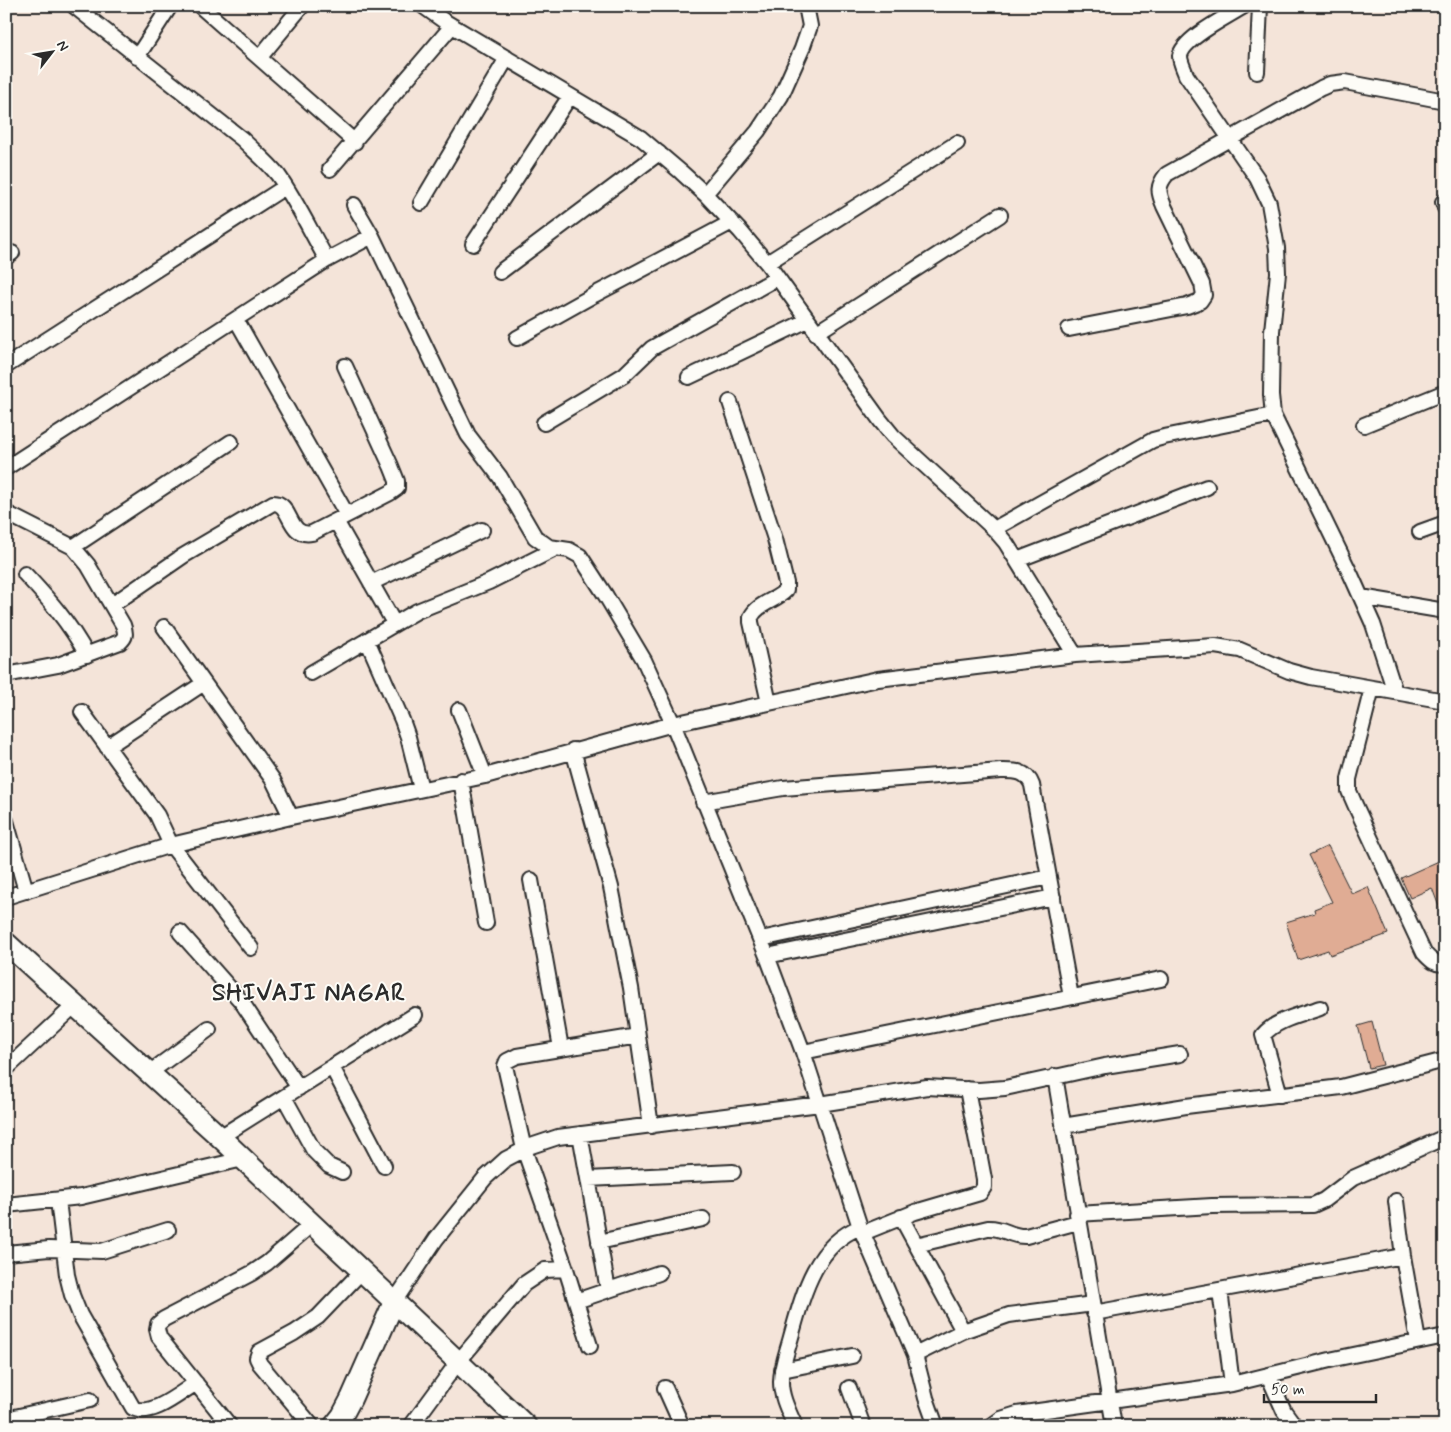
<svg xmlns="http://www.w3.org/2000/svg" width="1451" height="1432" font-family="Mynerve,sans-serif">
<rect width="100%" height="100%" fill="#f4e4d9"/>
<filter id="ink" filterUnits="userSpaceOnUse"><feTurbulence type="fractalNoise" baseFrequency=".02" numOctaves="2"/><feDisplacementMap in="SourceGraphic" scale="10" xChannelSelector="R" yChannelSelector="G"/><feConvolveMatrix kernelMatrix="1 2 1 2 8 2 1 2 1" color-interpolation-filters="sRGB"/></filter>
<g filter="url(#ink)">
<path fill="#e0ac94" stroke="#2b2b2b" d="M1328 846 1352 894 1368 887 1388 934 1330 955 1328 950 1298 960 1286 922 1315 913 1314 909 1332 902 1309 855Z
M1441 860 1445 869 1444 920 1432 888 1410 898 1401 878Z
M1372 1022 1383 1065 1369 1068 1358 1026Z"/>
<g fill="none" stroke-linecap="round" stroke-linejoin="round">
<defs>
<path id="street" d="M74 6 242 139C254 151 268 162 278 175 297 202 311 232 327 260
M200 6 355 142
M423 6 444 21 641 138 681 172 705 194 740 231 767 263 880 420 893 436 994 529 1006 543 1075 655
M1244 6C1229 16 1183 38 1180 56 1180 62 1184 69 1186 75L1257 178 1269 203 1277 248 1278 273 1272 331 1271 395 1273 415 1351 575 1373 624 1395 692
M137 57 170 6
M260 57 302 6
M1257 72 1260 6
M330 169 452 26
M705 194 758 131 781 96 802 49 810 26 806 6
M1443 202 1445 208
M421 203 507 58
M354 205 372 236 468 435 500 477 535 537 549 547 569 550 580 556 606 596 644 660 673 724 767 956 803 1052 860 1227 915 1355 926 1398 936 1426
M473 244 570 96
M6 257 12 253
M767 263 957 143
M500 272 659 153
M236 319 347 515
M1069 329 1187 306 1200 301 1204 295 1202 284 1164 206C1158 192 1157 186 1167 174L1321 88 1330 84 1345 82 1445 101
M816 333 1000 215
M517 338 594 295 732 222
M6 366 285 187
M689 377 808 320
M730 402 775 539 786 583V590C776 601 758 603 751 617V622L769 703
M544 423 624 375 652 348 777 278
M1364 425 1445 392
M6 468 327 260 372 236
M6 513 73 547 88 565 123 625C126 633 126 637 120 642L58 665 6 675
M336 521 394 623
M994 529 1153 440 1164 437 1273 415
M1420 532 1445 523
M73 547 231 442
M1017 560 1207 487
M25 574C51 602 68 621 87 655
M371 583 482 530
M1361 597 1445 611
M112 605 183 556 273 503C292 502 287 538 312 533L390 493 397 488V481L391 466 345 366
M164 627 273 780 291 817
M367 640 402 720 408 737 421 789
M311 673 417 611 489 582 555 549
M1372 688 1349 779V791L1356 807 1424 953C1430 959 1435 966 1445 963
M459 710 485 776
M82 712 157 815 171 845 251 948
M107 747 204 683
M573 750 611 887 631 988 651 1126
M461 780 486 923
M703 802 783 788 1001 771C1015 771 1026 770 1032 785L1071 997
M6 821 26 891
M531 880 561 1048
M6 897 171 845 291 817 485 776 673 724 878 679 1075 655 1215 646 1240 650 1289 671 1311 677 1445 701
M180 932 241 1001 299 1088
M761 939 1049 877
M767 956 1053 897
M803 1052 1161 979
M332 1067 384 1166
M6 1069 75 1005
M149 1073 209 1029
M1055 1076 1114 1426
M1280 1095 1263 1035C1277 1019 1301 1015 1320 1008
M284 1097 314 1151 329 1166 342 1172
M1063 1126 1186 1106 1341 1087 1445 1060
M580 1134 608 1290
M220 1137 415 1015
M588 1179 733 1172
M58 1200 67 1275 72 1295 80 1315 133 1408C151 1418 180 1393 196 1383
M1396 1201 1403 1256 1418 1341
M6 1205 81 1197 243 1159
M1077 1214 1212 1206 1313 1205 1324 1200 1353 1178 1445 1137
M901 1217 963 1331
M863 1233 915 1212 980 1193 984 1187V1179L967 1089
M599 1242 703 1219
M916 1245 988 1228C1004 1227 1010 1237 1026 1236L1078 1222
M6 1253 49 1249 102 1251 168 1230
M566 1269 524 1149 505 1066 507 1061 517 1056 638 1036
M1220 1290 1232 1384
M576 1301 659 1273
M394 1302 436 1239 485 1178 506 1159 531 1146 558 1137 820 1104 927 1087 979 1090 1005 1088 1105 1066 1180 1054
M1094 1313 1403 1256
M915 1355 963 1331 1009 1315 1093 1304
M782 1370 852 1356
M1268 1375 1284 1411 1295 1426
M665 1388 682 1426
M849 1388 863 1426
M6 1419 90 1400
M230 1426 159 1337 157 1329 158 1324 164 1319 252 1273 267 1263 312 1224
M312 1426 260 1364 257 1358 259 1352 294 1333 318 1317 362 1271
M411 1426 458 1362 524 1284 545 1270 566 1269 590 1346
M795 1426C789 1412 781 1397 781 1382 781 1367 787 1352 791 1337 803 1294 815 1245 860 1227
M991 1426 1001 1419 1017 1414 1232 1384 1334 1359 1445 1336"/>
<path id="secondary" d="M6 943 220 1137 526 1426
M334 1426 342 1416 351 1399 394 1302"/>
</defs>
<use href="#street" stroke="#2b2b2b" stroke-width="18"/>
<use href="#secondary" stroke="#2b2b2b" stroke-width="24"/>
<use href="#street" stroke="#fdfcf7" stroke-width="14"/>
<use href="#secondary" stroke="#fdfcf7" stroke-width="20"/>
</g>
</g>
<g text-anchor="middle" stroke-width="4" stroke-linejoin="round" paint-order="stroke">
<g font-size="24" font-weight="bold" letter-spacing="1" fill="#2b2b2b" stroke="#fdfcf7">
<text x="309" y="1000">SHIVAJI NAGAR</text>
</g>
</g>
<rect width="1451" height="1432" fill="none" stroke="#fdfcf7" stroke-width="25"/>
<rect x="12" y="12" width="1426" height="1407" fill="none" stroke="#2b2b2b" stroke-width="2" filter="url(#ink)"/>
<g transform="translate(52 52) rotate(59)" stroke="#fdfcf7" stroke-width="4" paint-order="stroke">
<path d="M0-4L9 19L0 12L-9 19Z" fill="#2b2b2b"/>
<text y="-8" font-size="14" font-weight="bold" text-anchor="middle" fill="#2b2b2b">N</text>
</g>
<path d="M1264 1394v8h112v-8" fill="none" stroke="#2b2b2b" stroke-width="2.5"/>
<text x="1271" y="1394" font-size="15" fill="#2b2b2b" stroke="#fdfcf7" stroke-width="4" paint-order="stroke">50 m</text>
</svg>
